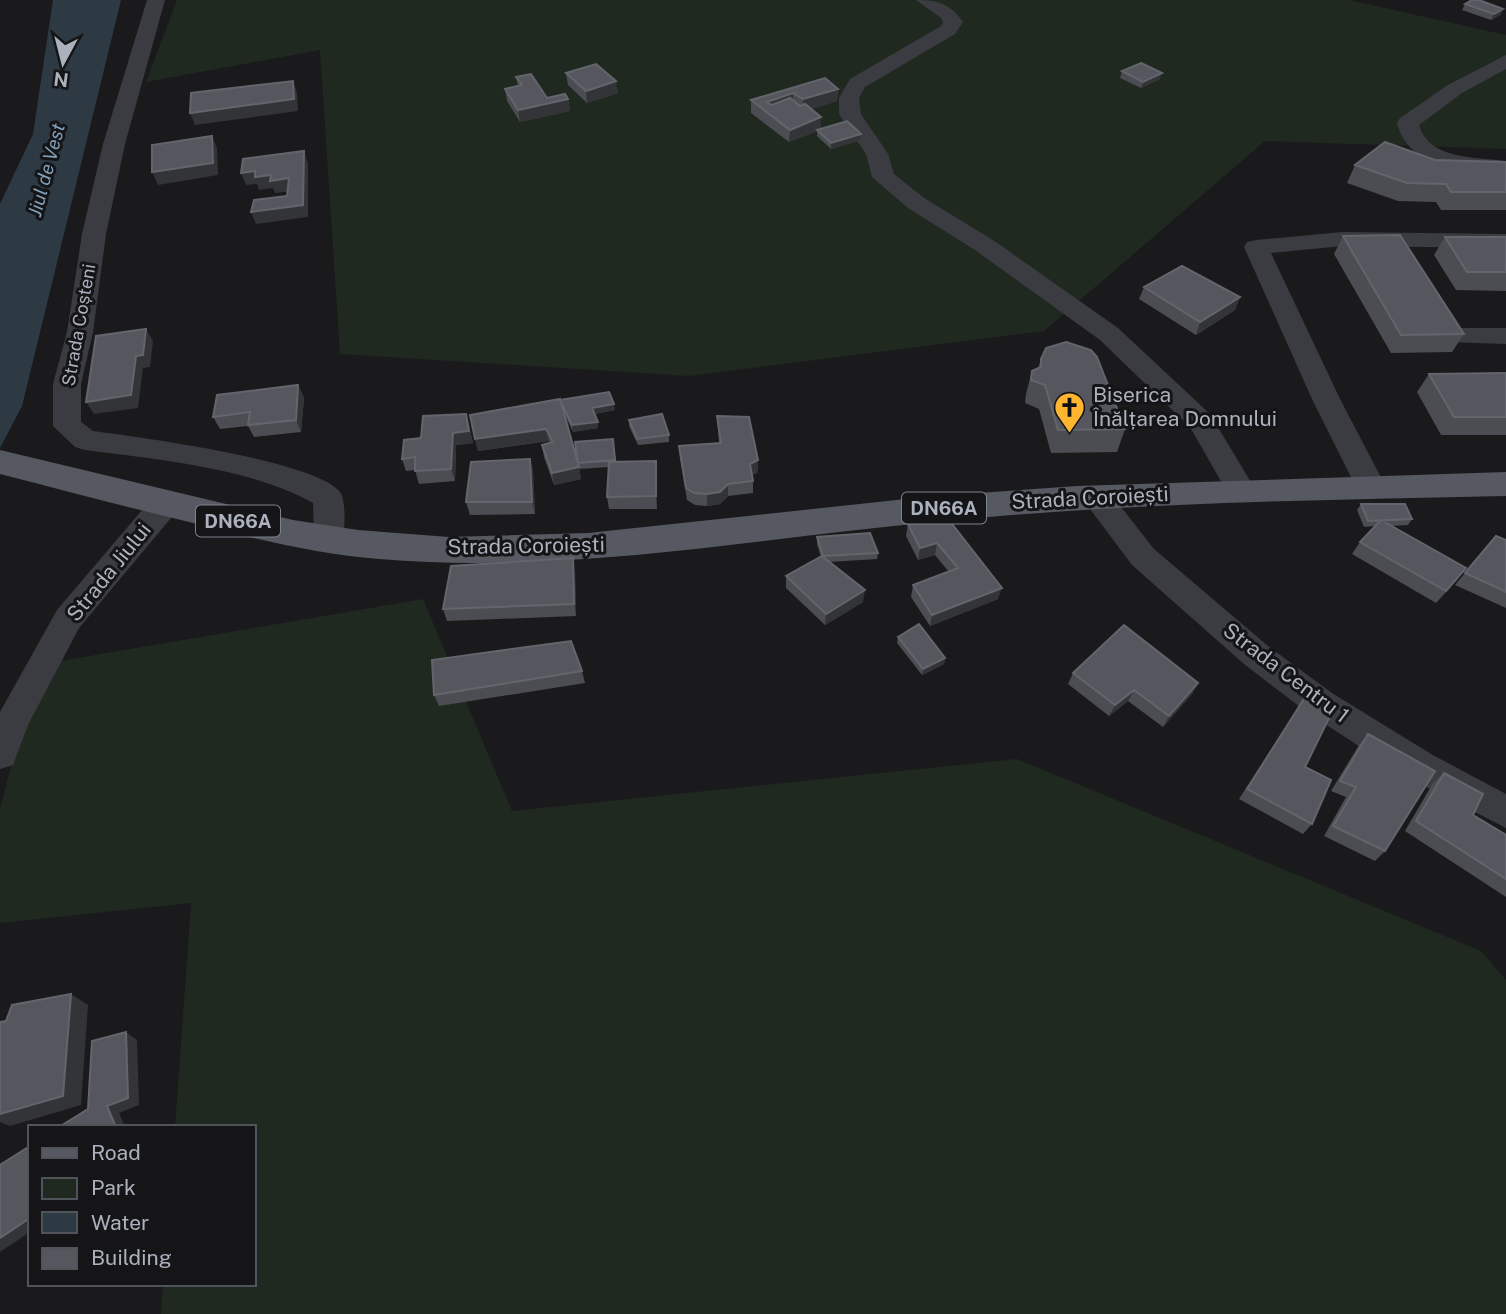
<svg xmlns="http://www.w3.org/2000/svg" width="1506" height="1314" font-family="'Public Sans',sans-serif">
<rect width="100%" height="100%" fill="#1a1a1d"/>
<path fill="#1f2920" d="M177 0H1349L1506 35V149L1265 141 1044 331 689 376 340 354 320 50 146 82Z
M423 599 512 811 1017 759 1481 951 1506 980V1314H161L163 1284H254V1127H175L191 903 0 923V809L37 665Z"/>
<path fill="#2e3a43" d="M53 0H121L22 406 0 448V204L33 134Z"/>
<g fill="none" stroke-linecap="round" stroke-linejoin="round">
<path fill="#3b3c42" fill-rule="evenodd" d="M147 0H165L125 144 106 234 93 332 81 384V422L93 431C138 437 314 460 340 492 347 501 345 539 340 549L329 552 318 549 314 541 313 503C252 468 155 459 85 450L75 447 53 426V384L67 332 82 234 103 144Z
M916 0C937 0 950 3 963 22L955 34 865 87 859 98 861 114 888 154 894 174 924 198 993 240 1118 328 1210 414 1255 489 1250 497 1240 500 1230 497 1190 427 1100 340 975 250 908 208 872 177 866 154 839 114V98L850 79 941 26 943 22 941 18Z
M1506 55V69L1462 93 1419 125C1429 160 1476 157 1506 161V175C1466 169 1409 171 1397 123L1400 118 1448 85Z
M1343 232 1506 234V248L1343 246 1271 253 1340 399 1386 487 1381 494 1371 498 1361 494 1356 487 1312 399 1244 247 1247 242 1256 240Z
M1457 328H1506V344L1448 342 1444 336 1448 330Z
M1096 486 1107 489 1154 549 1268 646 1332 693 1431 754 1506 794V828L1405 776 1308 713 1244 664 1132 565 1081 497 1085 489Z
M165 493 176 496 180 504 176 512 79 628 28 725 13 765 0 769V712L57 610 154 496Z"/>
<path fill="#565962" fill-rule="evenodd" d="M0 450 293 520 358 530 449 537 588 533 934 496 1077 486 1506 472V496C1315 500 1124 503 934 522 750 539 566 575 379 559 314 554 249 537 185 521 123 506 62 490 0 474Z"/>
</g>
<path fill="#4b4d52" d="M1465 4 1503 9 1500 15 1491 20 1462 10Z
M1122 71 1160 79 1141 88 1120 78Z
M566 73 618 93 587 103 568 85Z
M516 77 547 98 568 99 570 111 520 122 507 101 505 89 518 86Z
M825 78 838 89 837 101 811 109 821 129 861 140 831 149 817 136V131L789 142 751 113V100Z
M1435 160 1506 162V210H1441L1436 202 1398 201 1347 183 1355 165Z
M1343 236 1464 334 1452 352 1391 353 1334 254Z
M1445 237H1506V291L1456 290 1434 255Z
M1144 287 1240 297 1235 310 1196 335 1139 299Z
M1041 359 1125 429 1117 452 1051 453 1039 409 1025 403 1026 394 1032 371 1038 368Z
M1506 373V435H1441L1417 392 1429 374Z
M298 385 304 398 301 432 254 437 248 426 220 429 213 417Z
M560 401 615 410 594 414 598 428 573 432 562 409 578 463 613 439 616 461H656L657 509H609L607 497 609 467 579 469 581 479 554 485 544 457 542 445 550 443 549 441 478 451 475 439Z
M466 414 473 443 456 445 455 481 419 484 415 470 406 471 402 459 421 438Z
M717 416 758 472 752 475 753 481V493L728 496 720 504 707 506 695 505 687 500 680 458 679 446 719 443Z
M629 420 669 435V442L638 445 629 426Z
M530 459 533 471 535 514 470 515 466 502Z
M1361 504 1412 519 1408 525 1391 526 1457 580 1436 603 1352 554 1360 542 1375 526 1364 527 1357 510Z
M949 520 998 599 930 626 911 597 913 585 949 572 935 555 918 560 906 536 908 524Z
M1496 536 1506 540V608L1455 585Z
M817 537 878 553 877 559 829 562 863 602 825 625 786 588V576L821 557 817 544Z
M575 570 576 616 447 621 443 609Z
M898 637 945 658 944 664 922 675 897 643Z
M582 671 585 683 439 706 434 695Z
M1073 673 1198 683 1192 694 1163 727 1128 701 1109 716 1068 684Z
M1307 694 1305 767 1312 824 1303 834 1239 799Z
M1368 734 1385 851 1375 861 1324 836 1346 797 1331 791 1359 745Z
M1444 773 1473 815 1506 835V897L1405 831 1433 783Z"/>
<path fill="#333438" d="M1503 9 1500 15 1491 20 1494 14Z
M1162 73 1160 79 1141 88 1143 82Z
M293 81 297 93 298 111 195 125 190 113Z
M616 81 618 93 587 103 586 91Z
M838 89 837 101 802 112 803 99Z
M793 93V105L768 114 767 102Z
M568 99 570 111 520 122 518 110Z
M821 117V130L789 142 790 130Z
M861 134V140L831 149V143Z
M212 136 217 148 218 175 158 185 152 172Z
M304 151 308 164V217L256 224 251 212 303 205Z
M255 171 289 178 293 191 275 193 273 188 259 190 257 184 246 185 241 173Z
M1240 297 1235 310 1196 335 1200 322Z
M146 329 153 341 150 367 143 368 138 408 94 414 86 402 136 356Z
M298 385 304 398 301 432 296 420Z
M614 404 615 410 593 414 592 408Z
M466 414 473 443 456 445 455 481 451 469 453 433Z
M598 422V428L573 432 572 425Z
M546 429 549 441 478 451 475 439Z
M530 459 533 471 535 514 532 502Z
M758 460V472L750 476V464Z
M656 461 657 473V509L656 496Z
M579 467 581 479 554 485 552 473Z
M728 484V496L720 504 707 506V494Z
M937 543 935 555 918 560 920 548Z
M573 558 575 570 576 616 574 604Z
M1002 588 998 599 930 626 932 615Z
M865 590 863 602 825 625 826 614Z
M945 658 944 664 922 675 923 669Z
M1198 683 1192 694 1163 727 1169 716Z
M1134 690 1128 701 1109 716 1115 705Z
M71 994 88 1005 81 1105 10 1126 0 1122V1114Z
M126 1032 137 1040 139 1105 119 1113 125 1127H116L107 1106Z
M30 1218V1232L0 1252V1238Z"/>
<path fill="#56575e" stroke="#63656c" stroke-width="2" d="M1472 0H1479L1503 9 1494 14 1465 4Z
M1141 63 1162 73 1143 82 1122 71Z
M596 64 616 81 586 91 566 73Z
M531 74 547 98 565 94 568 99 518 110 505 89 522 85 516 77Z
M825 78 838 89 803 99 793 93 767 102 772 105 790 98 800 106 805 104 821 117 790 130 751 100Z
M293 81 294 99 190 113 191 93Z
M847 121 861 134 831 143 817 130Z
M212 136 213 163 152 172V145Z
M1385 142 1435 160 1506 162V192H1451L1446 184 1407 183 1355 165Z
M304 151 303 205 251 212 254 200 287 196 289 178 270 181 271 175 255 177V171L241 173 243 159Z
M1400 235 1464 334 1401 335 1343 236Z
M1445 237H1506V272H1467Z
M1182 266 1240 297 1200 322 1144 287Z
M146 329 143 355 136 356 131 395 86 402 96 336Z
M1066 342 1091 350 1097 357 1125 429 1058 430 1045 385 1031 380 1032 371 1041 367V359L1046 348Z
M1506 373V417H1454L1429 374Z
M298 385 296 420 248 425 250 412 213 417 217 395Z
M609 392 614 404 592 408 598 422 572 425 560 400Z
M560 399 579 467 552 473 542 445 553 442 546 429 475 439 470 415Z
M466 414 469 431 453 433 451 469 415 471V457L402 459 404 440 421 438 423 416Z
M662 414 669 435 637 439 629 420Z
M717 416 749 417 758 460 750 464 753 481 728 484 720 492 707 494 694 493 686 488 679 446 721 443Z
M613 439 615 460 578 463 575 442Z
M530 459 532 502H466L471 462Z
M656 461V496L607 497 609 462Z
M1361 504H1405L1412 519 1368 521Z
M949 520 1002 588 932 615 913 585 958 568 937 543 920 548 908 524Z
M1381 520 1466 568 1446 591 1360 542Z
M870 533 878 553 823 556 817 537Z
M1496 536 1506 540V592L1465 573Z
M822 556 865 590 826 614 786 576Z
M573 558 574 604 443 609 451 566Z
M919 624 945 658 923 669 898 637Z
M1124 625 1198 683 1169 716 1134 690 1115 705 1073 673Z
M571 641 582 671 434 695 432 660Z
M1307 694 1334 708 1305 767 1331 780 1312 824 1247 789Z
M1368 734 1435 771 1385 851 1333 826 1356 787 1340 781Z
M1444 773 1483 794 1473 815 1506 835V879L1416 821Z
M71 994 63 1096 0 1114V1022L6 1021 12 1005Z
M126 1032 128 1098 107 1106 116 1127H59L88 1109 92 1041Z
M30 1146V1218L0 1238V1165Z"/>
<defs>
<symbol id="church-pin" viewBox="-11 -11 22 30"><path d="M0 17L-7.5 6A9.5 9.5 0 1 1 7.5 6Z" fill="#ffb530" stroke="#151518"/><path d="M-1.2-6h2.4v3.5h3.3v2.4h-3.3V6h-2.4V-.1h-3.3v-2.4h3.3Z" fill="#111"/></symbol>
</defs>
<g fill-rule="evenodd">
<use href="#church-pin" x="1052" y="390" width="35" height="47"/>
</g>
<g text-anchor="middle" stroke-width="6" stroke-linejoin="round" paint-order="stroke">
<g font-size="18" fill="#abb1bd" stroke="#151518">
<text transform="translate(79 325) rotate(-80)" y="6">Strada Coșteni</text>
</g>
<g font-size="19" font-style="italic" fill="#80a1bb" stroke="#151518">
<text transform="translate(46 170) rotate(-75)" y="7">Jiul de Vest</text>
</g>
<g fill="#151518" stroke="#7e828c" stroke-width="2">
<rect x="902" y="492.5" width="84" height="31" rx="5"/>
<rect x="196" y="505.5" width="84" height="31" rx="5"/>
</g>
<g font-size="19" font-weight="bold" fill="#abb1bd">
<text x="944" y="515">DN66A</text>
<text x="238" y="528">DN66A</text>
</g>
<g font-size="21" fill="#abb1bd" stroke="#151518" text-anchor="start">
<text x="1093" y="402">Biserica<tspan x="1093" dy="24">Înălțarea Domnului</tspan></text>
</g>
<g font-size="21" fill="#abb1bd" stroke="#151518">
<text transform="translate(1090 498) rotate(-3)" y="7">Strada Coroiești</text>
<text transform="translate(526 546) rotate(-1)" y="7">Strada Coroiești</text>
<text transform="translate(109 572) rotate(-51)" y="7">Strada Jiului</text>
<text transform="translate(1286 673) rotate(37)" y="7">Strada Centru 1</text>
</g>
</g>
<rect x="28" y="1125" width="228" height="161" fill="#151518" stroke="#51535a" stroke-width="2"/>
<rect x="42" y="1148" width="35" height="10" fill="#565962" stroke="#51535a" stroke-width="2"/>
<text x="91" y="1160" font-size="21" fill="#abb1bd">Road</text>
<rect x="42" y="1178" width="35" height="21" fill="#1f2920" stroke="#51535a" stroke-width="2"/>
<text x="91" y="1195" font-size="21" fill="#abb1bd">Park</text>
<rect x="42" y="1212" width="35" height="21" fill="#2e3a43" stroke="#51535a" stroke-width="2"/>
<text x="91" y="1230" font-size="21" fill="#abb1bd">Water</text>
<rect x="42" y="1248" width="35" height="21" fill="#56575e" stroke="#51535a" stroke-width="2"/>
<text x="91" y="1265" font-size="21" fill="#abb1bd">Building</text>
<g transform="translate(63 63) rotate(187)" stroke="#151518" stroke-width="5" paint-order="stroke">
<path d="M0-5L12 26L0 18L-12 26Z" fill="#abb1bd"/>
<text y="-10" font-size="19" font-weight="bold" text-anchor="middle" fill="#abb1bd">N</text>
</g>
</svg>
